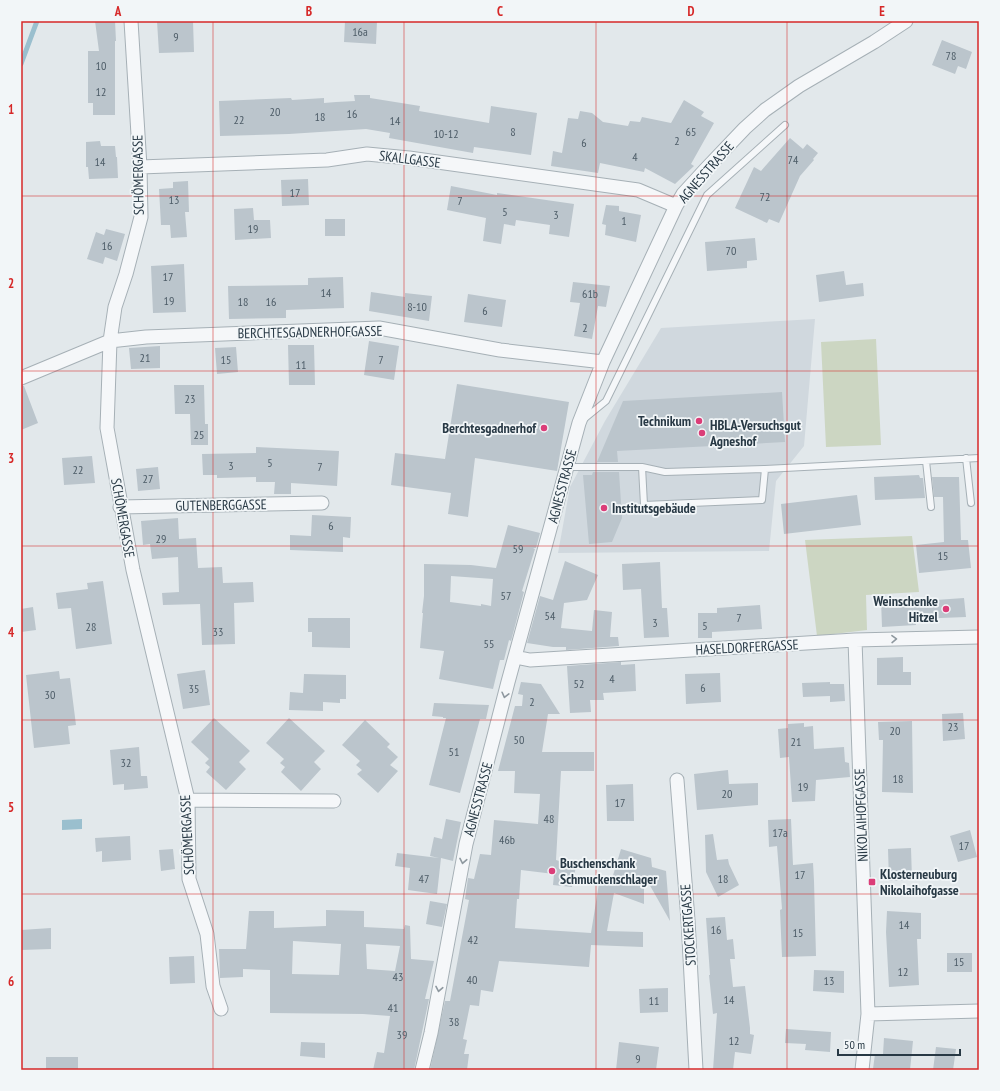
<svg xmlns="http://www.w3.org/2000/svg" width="1000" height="1091" font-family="'PT Sans Narrow',sans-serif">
<rect width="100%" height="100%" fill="#e2e8eb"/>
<path fill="#d0d8de" d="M815 319 804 446 776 481 769 551 558 553 570 487 605 421 661 328Z"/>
<path fill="#ccd6c2" d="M876 339 881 445 826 447 821 342Z
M912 536 919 592 866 595 867 630 817 636 805 540Z"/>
<path fill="#9abfce" d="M82 819V829L62 830V820Z"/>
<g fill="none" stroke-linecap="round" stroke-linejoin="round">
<path stroke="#9abfce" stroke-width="5" d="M21 64 37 21"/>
</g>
<path fill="#bbc5cc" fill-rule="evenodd" d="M95 21H115L116 41H115V115H93V103H88V51H99Z
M157 21H193L194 52 159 53Z
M345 21H377L376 44 344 42Z
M942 40 972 52 966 69 958 66 955 74 932 65Z
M354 95H370V98L420 106 419 111 489 123 491 106 537 113 531 155 474 147 473 153 389 138 390 133 366 129 289 134 220 136 219 101 291 98 292 100 324 98V103L336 102 355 101Z
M684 100 704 112 701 116 714 123 691 164 694 166 675 184 645 168 644 172 600 163 598 173 551 166 553 151 562 153 568 118 578 119 580 111 592 113 603 122 628 126 630 121 640 122 642 117 671 123Z
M790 138 803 149 807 144 818 153 813 159 814 160 800 176 779 223 769 219 767 223 735 208 754 167 761 171Z
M100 141 101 146H115L116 157H117L118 178 89 179 88 167H86V142Z
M308 179 309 205 282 206 281 180Z
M188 181 189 212H185L187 237 171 238 170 225H161L159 189 173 188V182Z
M451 186 497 195V193L574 204 569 237 549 234 550 225 516 220 515 226 504 224 501 244 483 241 486 218 447 210Z
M606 205 619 206V211L641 215 636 242 605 235 606 225 602 224Z
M253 208 254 220H270L271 238 235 240 234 209Z
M325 219H345V236H325Z
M106 229 125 234 117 261 105 257 103 264 87 259 96 232 104 235Z
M755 238 757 260 747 261V268L707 271 705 242Z
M184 264 186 312 153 313 151 266Z
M844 271 846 285 863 283 864 296 819 302 816 275Z
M343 277 344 308 286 310V318L229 319 228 286 308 285V278Z
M573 282 610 286 606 307 598 306 592 339 574 336 580 303 570 302Z
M371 292 405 297V293L432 296 429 321 369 311Z
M468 294 506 300 502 327 464 322Z
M369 341 399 346 394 380 364 375Z
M288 345H314L315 385H289Z
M160 346V368L131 369 129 348Z
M236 347 238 372 217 374 215 348Z
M457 384 569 402 557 471 475 458 468 517 448 514 451 493 391 485 395 453 445 459Z
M174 385H204L205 424H208V445H191L190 414H175Z
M21 386H24L38 423 21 430Z
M782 392 785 442 617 451 618 462H597L623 401Z
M256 447 339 451 337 486 291 483V494H274L275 482H256V477L217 478V475H203L202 454 256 453Z
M92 456 95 483 64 485 62 458Z
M158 467 160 489 138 491 136 469Z
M593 472H619L622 518 612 542 589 544 583 475H592Z
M919 475 920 478H923L925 498 875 500 874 477Z
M932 477H959L961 540H968L971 568 919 573 916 545 944 542 943 497H934Z
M857 495 861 525 784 534 781 504Z
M312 515 351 517 350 538 343 537V552L290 550V535L311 536Z
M178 518 179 539 196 538 198 568 222 567 223 583 253 582 254 602 234 603 235 644 202 645 200 604 163 605 162 593 179 592 178 557 152 559 150 544 143 545 141 521Z
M508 525 540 533 536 548H533L535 549 522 591 524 592 511 641 509 640 504 660H500L493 689 439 679 444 651 420 648 423 613H422L424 596V564L471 565 496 568ZM451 576 493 579 491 606 481 604V606L450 602Z
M565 561 598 575 587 600 564 603 561 628 592 631 594 610 612 612 610 637H618L619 646 566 650V647H553L527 643 540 596 553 600Z
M660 562 662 608H667L669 637 644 638 641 589 623 590 622 564Z
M103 581 112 644 76 649 71 608 58 609 56 593 88 589 87 583Z
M907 598V602L964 598 966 617 915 619 916 625 882 627 881 600Z
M760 605 762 629 712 632V638H698V613H717V608Z
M33 607 36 630 21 632V609Z
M308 618H350V648L312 647V632H308Z
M903 657V672H911V685H877V658Z
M621 662V665L635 664 636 691 603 693 604 700H590L591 712 570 713 567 666Z
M205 670 210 705 183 709 177 674Z
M59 671 60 679 70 678 76 725 68 726 70 744 34 748 26 675Z
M720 673 721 702 686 704 685 674Z
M304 674 346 675V699H340V703L323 702V711L289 710 290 692 303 693Z
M521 682 541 684 560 714H548L542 752H594V771H561L556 860 576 866 572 887 553 885 554 874 521 870 519 899H517L515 928 591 933 600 877 611 882 621 849 651 858 652 867 666 871 670 921 644 875V904L614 893 607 931 643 932V947L591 945 589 967 499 961 493 992 481 990 479 1006 470 1005 463 1039 467 1040 464 1054H469L467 1070H430L445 1001H450L469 900 465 899 468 878 474 879 480 854 491 855 494 820 538 824 540 794 514 793 515 771H498L515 706H522L523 695 518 694Z
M830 682V684H844L845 701 830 702V696L803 697 802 683Z
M434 703 489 705 486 719H480L460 793 429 785 446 718H443V717L432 716Z
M963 713 965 739 943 741 942 714Z
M214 718 250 751 239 762 246 769 226 790 206 772 210 767 205 763 209 759 191 742Z
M289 718 325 751 314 762 321 769 301 791 281 772 285 767 280 763 284 759 266 743Z
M365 720 390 744 387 747 398 757 390 765 398 771 378 793 357 774 362 770 356 765 360 761 342 745Z
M912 721 913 793 882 792 883 740H879L878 722Z
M804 723V727L813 726 814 749 844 747 845 762 849 763 850 777 816 780 815 801 792 802 789 757 780 758 778 729 788 728V724Z
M139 747 141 776H147L148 788 124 790V784L113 785 110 750Z
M728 770 729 784 758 783V805L697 810 694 774Z
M633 784 634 821H607L606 785Z
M446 819 461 822 453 861 441 858 437 894 408 890 410 868 395 866 397 853 439 858 430 856 434 837 442 839Z
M791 819 793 865 813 863 814 881 816 956 782 957 780 910 782 909 777 846 769 847 768 820Z
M970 830 977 857 958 862 950 836Z
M713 834 717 860 728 859 729 864 739 885 718 897 706 872 705 835Z
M130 836 131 860 102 862V851L96 852 95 838Z
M911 848 912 880 889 881 888 849Z
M173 849 175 869 161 871 159 850Z
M430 901 447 904 442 927 426 924Z
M326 910 364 911V927L404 929 405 925 410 926 411 959 434 961 425 999H429L414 1070H373L377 1052 384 1053 390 1016 363 1014 270 1013V970L243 969V977L220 978 219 949H246L249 911H274V928L326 926ZM293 941 341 944 339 975 292 974ZM366 944 400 946 395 971 367 969Z
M887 911 921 913V939H917L919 985 889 987 886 932Z
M725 917 727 940 733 939 735 959H730L733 987 745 986 750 1028V1034L754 1035 751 1054 735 1052 733 1070H713L717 1013 713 1014 709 975H710L706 918Z
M51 928V949L21 950V930Z
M947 953H972V972H947Z
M194 956 195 983 170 984 169 957Z
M814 970 844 971V993L813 991Z
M668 988V1012L640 1013 639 989Z
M786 1029 831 1032 830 1052 805 1050 806 1044 785 1043Z
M884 1038 913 1041 910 1070 873 1069 875 1054H883Z
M301 1042 325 1043V1058L300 1056Z
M619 1042 659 1047 656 1070H616Z
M936 1047 956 1049 953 1070H933Z
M46 1057H78V1070H46Z"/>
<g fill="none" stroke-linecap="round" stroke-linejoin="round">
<defs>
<path id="service" d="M584 419 606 401 707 195 785 125
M966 458 971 503
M926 461 931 507
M566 467H642L665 472 765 469 979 458
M642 467 644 505 762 500 765 469"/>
<path id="minor" d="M131 21 140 167 141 217 126 274 115 307 110 341 107 428 133 570 188 800 189 879 207 934 213 986 221 1009
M140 167 327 160 367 154 409 158 638 190 676 206
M21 378 110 341 146 337 379 328 500 350 603 362
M120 507 322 503
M855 640 868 1014 862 1070
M515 657 530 660 855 640 979 637
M677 780 688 920 696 1070
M188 800 334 801
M868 1014 979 1011
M422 1070 431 1033 466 844 508 682 579 423 603 362 676 206 683 194 705 170 745 128 765 110 799 86 874 42 906 21"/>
</defs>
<use href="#service" stroke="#a6b0b6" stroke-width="8"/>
<use href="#minor" stroke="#a6b0b6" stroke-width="15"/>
<use href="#service" stroke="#f5f7f9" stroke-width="6"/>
<use href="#minor" stroke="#f5f7f9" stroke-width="13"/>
</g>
<defs><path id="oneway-chevron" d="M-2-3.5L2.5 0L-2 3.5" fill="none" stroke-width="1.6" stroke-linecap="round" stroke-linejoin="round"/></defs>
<g stroke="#8e989f">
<use href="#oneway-chevron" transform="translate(894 639) rotate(-1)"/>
<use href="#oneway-chevron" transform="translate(505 695) rotate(104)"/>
<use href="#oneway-chevron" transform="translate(463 861) rotate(101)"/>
<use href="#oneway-chevron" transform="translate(439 989) rotate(101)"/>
</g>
<path fill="none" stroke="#d62828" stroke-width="1" stroke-opacity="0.55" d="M213 21V1070M404 21V1070M596 21V1070M787 21V1070M21 196H979M21 371H979M21 546H979M21 720H979M21 894H979"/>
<g fill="#db3d78" stroke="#f2f6f8" stroke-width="1.5">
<circle cx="699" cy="421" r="4"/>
<circle cx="544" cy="428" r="4"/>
<circle cx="702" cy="433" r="4"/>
<circle cx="604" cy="508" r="4"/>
<circle cx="946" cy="609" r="4"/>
<circle cx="552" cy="871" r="4"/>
<rect x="868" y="878" width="8" height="8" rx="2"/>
</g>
<g text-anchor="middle" stroke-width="3.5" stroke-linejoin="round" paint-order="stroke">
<g font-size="12" fill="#4d5c67">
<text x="360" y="36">16a</text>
<text x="176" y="41">9</text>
<text x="951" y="60">78</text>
<text x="101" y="70">10</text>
<text x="101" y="96">12</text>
<text x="275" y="116">20</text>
<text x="352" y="118">16</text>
<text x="320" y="121">18</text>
<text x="239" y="124">22</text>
<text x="395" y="125">14</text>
<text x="513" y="136">8</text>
<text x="691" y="136">65</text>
<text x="446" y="138">10-12</text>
<text x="677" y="145">2</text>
<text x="584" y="147">6</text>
<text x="635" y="161">4</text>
<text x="793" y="164">74</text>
<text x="100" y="166">14</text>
<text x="295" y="197">17</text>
<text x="765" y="201">72</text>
<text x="174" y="204">13</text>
<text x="460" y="205">7</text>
<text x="505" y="216">5</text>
<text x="556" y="219">3</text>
<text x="624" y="225">1</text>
<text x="253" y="233">19</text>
<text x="107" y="250">16</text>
<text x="731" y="255">70</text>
<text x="168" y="281">17</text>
<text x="326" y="297">14</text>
<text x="590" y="298">61b</text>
<text x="169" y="305">19</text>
<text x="243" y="306">18</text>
<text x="271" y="306">16</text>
<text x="417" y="311">8-10</text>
<text x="485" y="315">6</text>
<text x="585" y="332">2</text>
<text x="145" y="362">21</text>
<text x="226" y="364">15</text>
<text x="381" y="364">7</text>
<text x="301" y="369">11</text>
<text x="190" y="403">23</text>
<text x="199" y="439">25</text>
<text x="270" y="467">5</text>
<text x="231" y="470">3</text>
<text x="320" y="471">7</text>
<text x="78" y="474">22</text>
<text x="148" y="483">27</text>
<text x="331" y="530">6</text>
<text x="161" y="543">29</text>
<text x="518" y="553">59</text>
<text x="943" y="560">15</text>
<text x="506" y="600">57</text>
<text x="550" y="620">54</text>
<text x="739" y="622">7</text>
<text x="655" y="627">3</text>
<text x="705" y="630">5</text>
<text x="91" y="631">28</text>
<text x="218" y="636">33</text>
<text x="489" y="648">55</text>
<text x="612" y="683">4</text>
<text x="579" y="688">52</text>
<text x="703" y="692">6</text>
<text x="194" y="693">35</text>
<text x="50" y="699">30</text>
<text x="532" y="706">2</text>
<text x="953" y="731">23</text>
<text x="895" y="735">20</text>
<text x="519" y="744">50</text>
<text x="796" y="746">21</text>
<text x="454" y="756">51</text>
<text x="126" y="767">32</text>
<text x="898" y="783">18</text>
<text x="803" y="791">19</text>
<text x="727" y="798">20</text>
<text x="620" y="807">17</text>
<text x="549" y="823">48</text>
<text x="780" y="837">17a</text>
<text x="507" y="844">46b</text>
<text x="964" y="850">17</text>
<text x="800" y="879">17</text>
<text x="424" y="883">47</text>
<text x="723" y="883">18</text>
<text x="904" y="929">14</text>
<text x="716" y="934">16</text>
<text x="798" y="937">15</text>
<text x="473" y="944">42</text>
<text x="959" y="966">15</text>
<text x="903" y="976">12</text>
<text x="398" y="981">43</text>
<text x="472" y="984">40</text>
<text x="829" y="985">13</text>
<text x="729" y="1004">14</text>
<text x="654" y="1005">11</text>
<text x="393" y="1012">41</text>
<text x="454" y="1026">38</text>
<text x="402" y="1039">39</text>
<text x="734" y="1045">12</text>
<text x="638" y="1063">9</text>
</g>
<g font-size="14" fill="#283945" stroke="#f2f6f8">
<text transform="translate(410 159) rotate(7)" y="5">SKALLGASSE</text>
<text transform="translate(706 172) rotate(-49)" y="5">AGNESSTRASSE</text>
<text transform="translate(138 175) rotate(-91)" y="5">SCHÖMERGASSE</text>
<text transform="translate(310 332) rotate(-1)" y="5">BERCHTESGADNERHOFGASSE</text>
<text transform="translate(562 486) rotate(-75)" y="5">AGNESSTRASSE</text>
<text transform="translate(221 505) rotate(-1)" y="5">GUTENBERGGASSE</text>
<text transform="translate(123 518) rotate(80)" y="5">SCHÖMERGASSE</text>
<text transform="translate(747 647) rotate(-3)" y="5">HASELDORFERGASSE</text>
<text transform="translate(478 799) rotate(-75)" y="5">AGNESSTRASSE</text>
<text transform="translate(861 815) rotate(-92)" y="5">NIKOLAIHOFGASSE</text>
<text transform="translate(187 835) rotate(-93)" y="5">SCHÖMERGASSE</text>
<text transform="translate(688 925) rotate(-94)" y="5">STOCKERTGASSE</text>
</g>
<g font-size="14" font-weight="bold" fill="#283945" stroke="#f2f6f8" text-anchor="start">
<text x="691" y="426" text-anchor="end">Technikum</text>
<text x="710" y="430">HBLA-Versuchsgut<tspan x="710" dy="16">Agneshof</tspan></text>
<text x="536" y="433" text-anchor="end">Berchtesgadnerhof</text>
<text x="612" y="513">Institutsgebäude</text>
<text x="938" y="606" text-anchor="end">Weinschenke<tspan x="938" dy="16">Hitzel</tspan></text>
<text x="560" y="868">Buschenschank<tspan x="560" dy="16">Schmuckenschlager</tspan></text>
<text x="880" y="879">Klosterneuburg<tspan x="880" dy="16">Nikolaihofgasse</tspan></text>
</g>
</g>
<rect width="1000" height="1091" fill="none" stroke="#f2f6f8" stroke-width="44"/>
<path d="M838 1049v6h122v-6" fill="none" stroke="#283945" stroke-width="2"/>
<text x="844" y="1049" font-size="12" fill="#283945" stroke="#f2f6f8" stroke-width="3" paint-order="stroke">50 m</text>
<rect x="22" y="22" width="956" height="1047" fill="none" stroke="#d62828" stroke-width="1.5"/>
<g font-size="13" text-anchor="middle" font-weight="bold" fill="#d62828">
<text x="118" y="16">A</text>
<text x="309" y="16">B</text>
<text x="500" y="16">C</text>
<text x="691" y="16">D</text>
<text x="882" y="16">E</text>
<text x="11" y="114">1</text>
<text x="11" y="288">2</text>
<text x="11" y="463">3</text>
<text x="11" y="637">4</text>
<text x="11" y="812">5</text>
<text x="11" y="986">6</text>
</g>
</svg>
